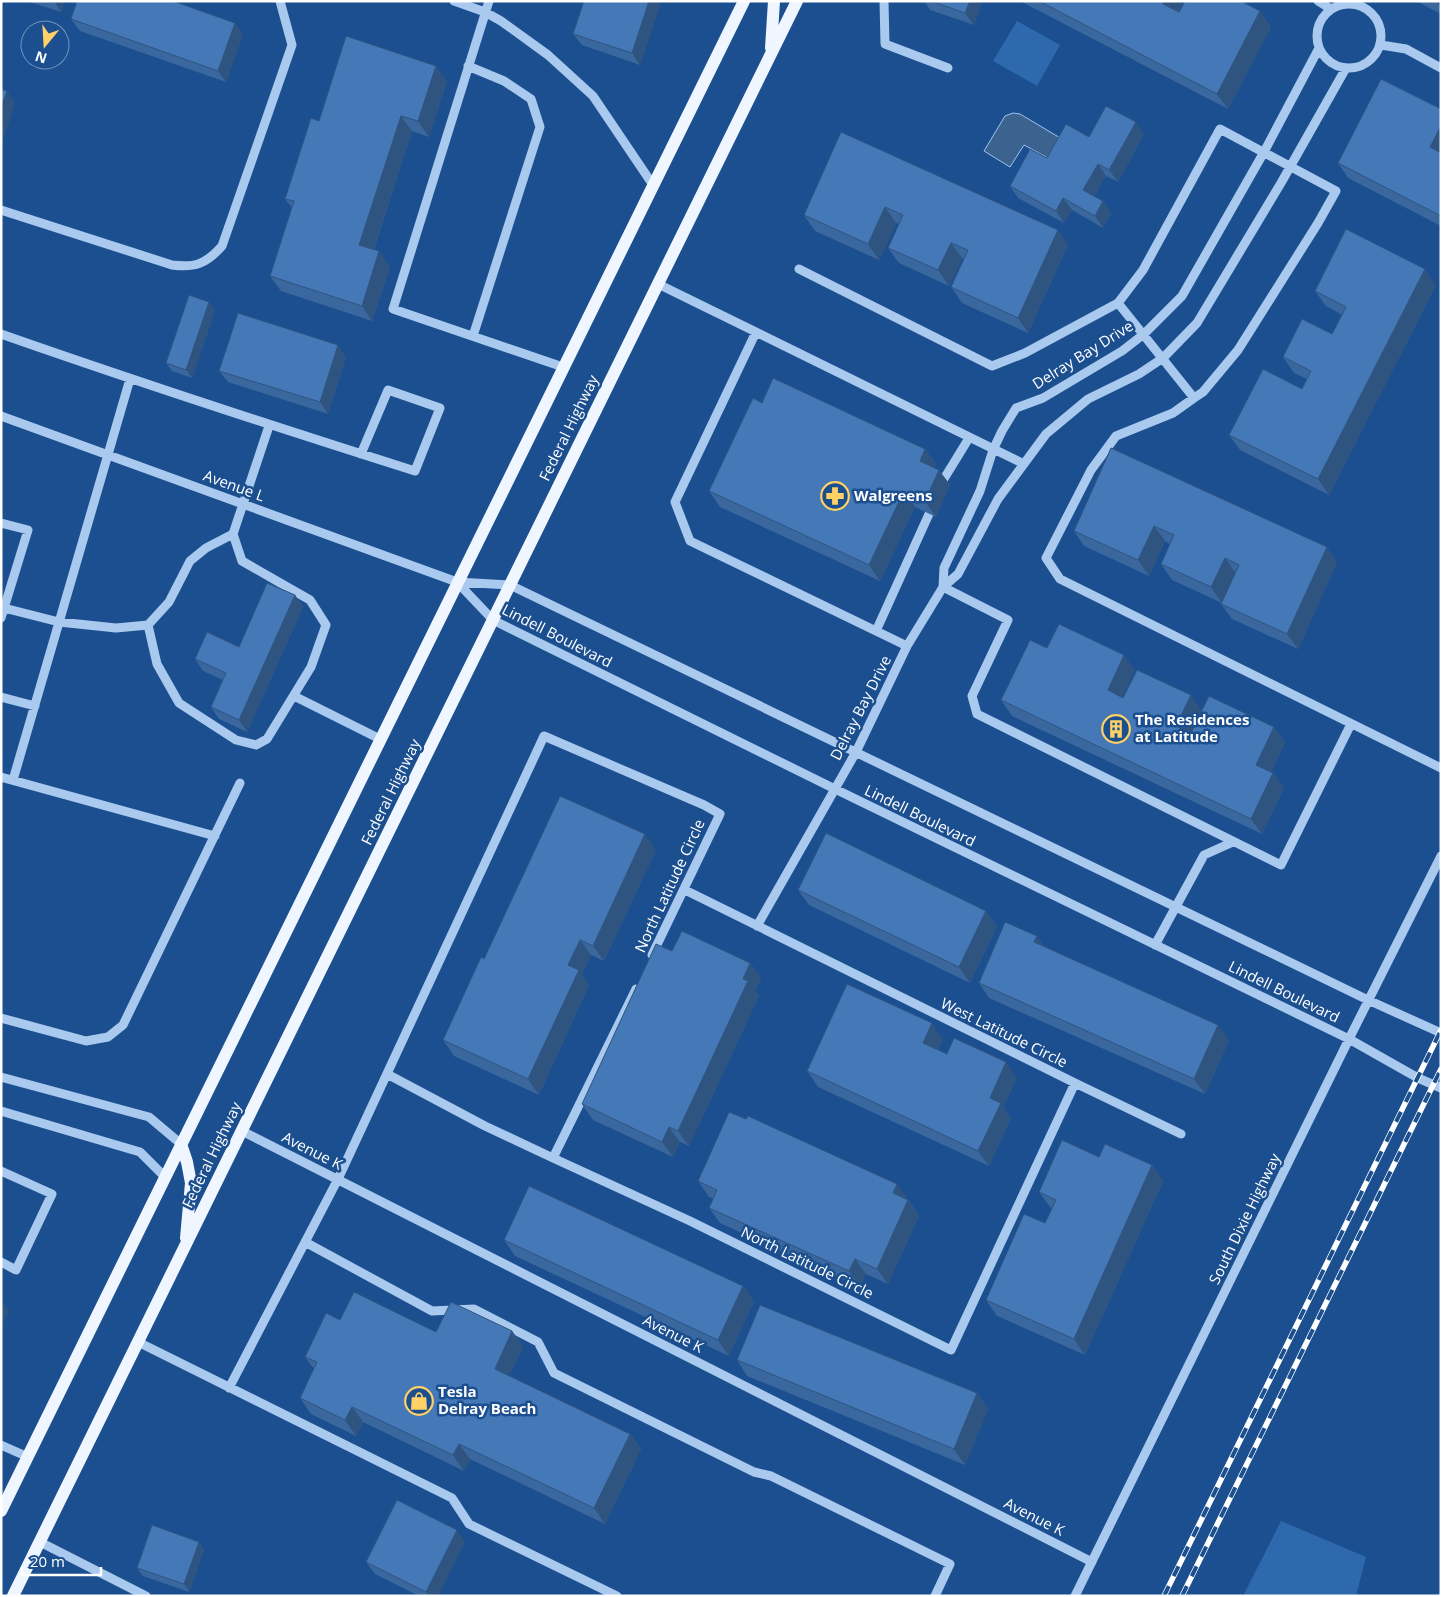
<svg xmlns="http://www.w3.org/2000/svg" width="1442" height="1597" font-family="'Open Sans',sans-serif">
<rect width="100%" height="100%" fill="#1b4f8f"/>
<path fill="#2e69ad" d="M1017 21 1060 45 1037 86 993 61Z
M1281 1521 1366 1557 1356 1596H1243Z"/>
<path fill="#3c6290" stroke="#9cc4f0" d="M1013 113 1020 114 1062 139 1050 159 1024 145 1010 167 984 151 1005 116Z"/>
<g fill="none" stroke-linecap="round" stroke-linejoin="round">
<path stroke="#a9c9ee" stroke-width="9" d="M454 1 485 12 501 21 548 55 593 96 653 185
M489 1 393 309 563 367
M884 1 885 44 948 68
M1318 1 1331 9
M1317 36a32 32 0 1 1 64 0a32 32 0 1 1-64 0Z
M1381 45 1406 49 1441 68
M468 66 504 81 531 99 540 127 473 336
M1 210 172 265C195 268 206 264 222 246L292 45 280 1
M799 269 992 366 1025 353 1118 303 1143 270 1220 129 1336 191 1318 223 1238 350 1203 392 1194 398 1173 413 1116 436 1091 470 1046 558 1060 579 1441 768
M658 284 756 332 675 502 690 541 907 646
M1118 303 1194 398
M756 332 1024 464
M1 334C138 382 276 427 415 471L440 408 388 390 361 454
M1 416 457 582 510 585 1368 1000 1441 1033
M942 482 969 438
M1 523 28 530 1 618
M457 582 493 620 835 789 1349 1039 1418 1078 1441 1088
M943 587 944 568 980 491 993 450 1002 431 1016 408 1043 398 1122 351 1144 334 1182 296 1264 152 1319 48
M943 587 1008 620 972 696 977 714 1281 865 1351 724
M4 608 59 622 116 628 148 625 169 602 190 561 206 548 233 534 269 426
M148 625 157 664 179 703 236 740 256 745 267 739 311 667 326 625 310 600 242 561 233 534
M876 631 929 514
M294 696 380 739
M1 697 35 706
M1 777 215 836
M13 780 130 379
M757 926 856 752 907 646 943 587 958 574 998 499 1046 434 1088 399 1139 374 1163 358 1197 323 1281 183 1346 68
M1155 945 1204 855 1233 842
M636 989 553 1158 690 1221 951 1350 1075 1083 685 890
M1 1018 86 1041 108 1037 123 1025 240 783
M387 1074 485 1126 553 1158
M1 1077 149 1117 181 1144
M1075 1083 1181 1134
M1 1111 140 1152 165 1177
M242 1131 1092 1562
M1 1171 52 1194 16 1270 1 1262
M305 1242 432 1311 474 1309 538 1342 554 1373 754 1472 771 1476 950 1564 935 1596
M138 1342 452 1498 469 1524 617 1596
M229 1388 338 1179 544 736 704 805 720 814 652 955
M1 1445 28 1457
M40 1542 146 1596
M1075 1596 1349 1039 1441 856"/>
<path stroke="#f0f6ff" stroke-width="12" d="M771 48 774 1
M181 1144 187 1162 191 1183 186 1238
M1 1511 744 1
M13 1596 797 1"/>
<defs>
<path id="rail" d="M1164 1596 1441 1030
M1182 1596 1441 1069"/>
</defs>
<use href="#rail" stroke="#fff" stroke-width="5.5"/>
<use href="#rail" stroke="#1b4f8f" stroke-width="4" stroke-dasharray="11" stroke-linecap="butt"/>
</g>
<path fill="#3a679d" d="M27 1H64L61 12Z
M584 1H657L660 5 640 65 582 45 573 34Z
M924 1H982L974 25 930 10Z
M1020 1H1183L1178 12H1179L1260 11 1271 27 1228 109Z
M1416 1H1441V14Z
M71 19 243 34 226 82 80 31Z
M447 81 429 137 412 131 374 249 390 267 372 321 281 291 270 276 292 208 285 199 319 121Z
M1441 109V226L1348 178 1338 163Z
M841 132 1068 245 1028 333 962 303 951 287 964 259 962 258 949 286 899 263 888 248 899 224 896 223 879 260 815 231 804 215Z
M1144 134 1118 182 1106 176 1094 196 1103 201 1111 213 1103 228 1072 210 1064 223 1018 198 1010 186 1047 158 1089 137Z
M1436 285 1329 495 1240 450 1229 435 1302 389 1307 379 1294 373 1283 357 1332 334 1342 315 1326 306 1315 291Z
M215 310 192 378 172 371 166 363Z
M346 357 328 414 228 382 219 371Z
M762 403 925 449 936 464 934 468 939 470 950 485 936 517 915 507 880 581 720 507 709 491Z
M1111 448 1337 562 1298 649 1232 619 1221 604 1222 603 1172 580 1161 564 1170 544 1165 541 1149 576 1084 546 1074 531Z
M295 595 303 607 247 732 219 719 211 707 223 680 203 671 195 659 239 647Z
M1047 648 1135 670 1122 697 1202 710 1285 742 1271 772 1273 773 1284 788 1262 834 1012 716 1001 700Z
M656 850 604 961 591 955 582 975 589 985 539 1095 454 1056 443 1040 484 959Z
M798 890 986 911 997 926 970 983 809 905Z
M1037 936 1044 946 1229 1040 1205 1094 989 998 979 983Z
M672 951 750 963 761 978 755 991 759 996 689 1146 680 1142 673 1157 593 1120 582 1104Z
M943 1039 938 1050 947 1054 1017 1078 1003 1107 1011 1118 989 1166 818 1087 807 1071Z
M1099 1157 1152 1165 1163 1181 1085 1355 997 1316 986 1300 1045 1223 1052 1208 1050 1207 1039 1192Z
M698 1181 908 1199 919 1216 888 1284 866 1274 860 1287 720 1223 709 1208 713 1198 709 1197Z
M504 1240 743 1286 754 1301 729 1356 515 1256Z
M340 1320 436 1332 512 1331 523 1347 509 1376 630 1434 641 1449 605 1524 470 1459 464 1471 363 1422 356 1436 311 1414 300 1398 314 1369 305 1357Z
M737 1360 977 1393 988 1409 965 1465 747 1376Z
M465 1541 438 1596H419L375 1574 366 1562Z
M199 1542 204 1550 189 1592 143 1576 137 1568Z"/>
<path fill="#305480" d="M54 1H64L61 12Z
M649 1H657L660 5 640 65 632 53Z
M970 1H982L974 25 965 13Z
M1164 1H1183L1174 19 1163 4Z
M1438 1H1441V7L1438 3Z
M1260 11 1271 27 1228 109 1217 94Z
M235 23 243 34 226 82 218 71Z
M436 66 447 81 429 137 418 121Z
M7 91 15 103 1 147V108Z
M401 116 412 131 370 260 359 245Z
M1136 122 1144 134 1118 182 1109 170Z
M1441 126V163L1430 147Z
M1098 164 1106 176 1091 202 1083 190Z
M1063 198 1072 210 1064 223 1056 211Z
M1103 201 1111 213 1103 228 1095 216Z
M885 207 896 223 879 260 868 244Z
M1058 230 1068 245 1028 333 1018 318Z
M951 243 962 258 949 286 938 270Z
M379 251 390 267 372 321 362 306Z
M1425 269 1436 285 1329 495 1318 479Z
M209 302 215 310 192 378 186 370Z
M338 345 346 357 328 414 320 402Z
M925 449 936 464 930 477 920 461Z
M939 470 950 485 936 517 925 501Z
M904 491 915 507 880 581 869 565Z
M1154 526 1165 541 1149 576 1138 560Z
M1327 547 1337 562 1298 649 1287 634Z
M1225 558 1236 574 1222 603 1211 587Z
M295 595 303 607 247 732 239 720Z
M1124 655 1135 670 1118 706 1108 690Z
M1191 695 1202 711 1187 741 1176 726Z
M1274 727 1285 742 1267 780 1256 765Z
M1273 773 1284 788 1262 834 1251 819Z
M645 834 656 850 604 961 593 946Z
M986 911 997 926 970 983 959 967Z
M1037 936 1048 952 1034 942Z
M580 940 591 955 582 975 589 985 539 1095 528 1079 568 965Z
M750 963 761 978 755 991 759 996 689 1146 678 1131 743 979Z
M932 1023 943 1039 934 1058 923 1043Z
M1218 1025 1229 1040 1205 1094 1194 1079Z
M1006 1062 1017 1078 1003 1107 1011 1118 989 1166 978 1151 990 1098Z
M669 1127 680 1142 673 1157 662 1142Z
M1152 1165 1163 1181 1085 1355 1074 1339Z
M897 1184 908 1199 904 1208 893 1193Z
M908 1200 919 1216 888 1284 877 1269Z
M855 1259 866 1274 860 1287 849 1271Z
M743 1286 754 1301 729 1356 718 1340Z
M1 1300 9 1311 1 1327Z
M512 1331 523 1347 505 1384 495 1369Z
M977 1393 988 1409 965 1465 954 1449Z
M352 1407 363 1422 356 1436 345 1420Z
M630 1434 641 1449 605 1524 594 1508Z
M459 1444 470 1459 464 1471 453 1455Z
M457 1530 465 1541 438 1596H429L426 1592Z
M199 1542 204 1550 189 1592 184 1584Z"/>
<path fill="#4478b7" stroke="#305480" d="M77 1H173L235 23 218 71 71 19Z
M584 1H649L632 53 573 34Z
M931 1H970L965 13Z
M1039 1H1164L1163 4 1179 12 1185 1H1241L1260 11 1217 94Z
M346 36 436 66 418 121 401 116 359 245 379 251 362 306 270 276 294 201 285 199 311 118 319 121Z
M1381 79 1441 109V126L1430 147 1441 153V216L1338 163Z
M1 89 7 91 1 108Z
M1106 106 1136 122 1109 170 1098 164 1083 190 1103 201 1095 216 1063 198 1056 211 1010 186 1030 149 1047 158 1066 124 1089 137Z
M841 132 1058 230 1018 318 951 287 968 250 951 243 938 270 888 248 903 215 885 207 868 244 804 215Z
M1346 229 1425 269 1318 479 1229 435 1263 369 1302 389 1311 371 1283 357 1302 319 1332 334 1346 307 1315 291Z
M189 295 209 302 186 370 166 363Z
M238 313 338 345 320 402 219 371Z
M773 378 925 449 920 461 939 470 925 501 904 491 869 565 709 491 753 398 762 403Z
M1111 448 1327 547 1287 634 1221 604 1239 565 1225 558 1211 587 1161 564 1174 535 1154 526 1138 560 1074 531Z
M267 583 295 595 239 720 211 707 226 673 195 659 207 632 239 647Z
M1059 624 1124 655 1108 690 1123 698 1137 670 1191 695 1176 726 1191 733 1209 696 1274 727 1256 765 1273 773 1251 819 1001 700 1030 640 1047 648Z
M560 796 645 834 593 946 580 940 568 965 579 970 528 1079 443 1040 481 957 484 959Z
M826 833 986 911 959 967 798 890Z
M1005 922 1037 936 1034 942 1218 1025 1194 1079 979 983Z
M682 931 750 963 743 979 748 981 678 1131 669 1127 662 1142 582 1104 656 944 672 951Z
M847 984 932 1023 923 1043 947 1054 954 1038 1006 1062 990 1098 1001 1103 978 1151 807 1071Z
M729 1112 746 1119 748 1116 897 1184 893 1193 908 1200 877 1269 855 1259 849 1271 709 1208 717 1190 698 1181Z
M1062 1140 1099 1157 1105 1144 1152 1165 1074 1339 986 1300 1024 1214 1045 1223 1056 1200 1039 1192Z
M529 1186 743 1286 718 1340 504 1240Z
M354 1292 436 1332 451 1302 512 1331 495 1369 630 1434 594 1508 459 1444 453 1455 352 1407 345 1420 300 1398 317 1362 305 1357 326 1313 340 1320Z
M760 1305 977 1393 954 1449 737 1360Z
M397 1500 457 1530 426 1592 366 1562Z
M152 1525 199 1542 184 1584 137 1568Z
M1441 1588V1596H1438Z"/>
<defs>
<symbol id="pharmacy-ring" viewBox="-11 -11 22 22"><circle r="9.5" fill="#1b4f8f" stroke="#ffd166" stroke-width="1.5"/><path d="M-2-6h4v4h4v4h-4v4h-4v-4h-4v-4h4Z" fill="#ffd166"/></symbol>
<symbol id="building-ring" viewBox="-11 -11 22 22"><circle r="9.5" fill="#1b4f8f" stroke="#ffd166" stroke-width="1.5"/><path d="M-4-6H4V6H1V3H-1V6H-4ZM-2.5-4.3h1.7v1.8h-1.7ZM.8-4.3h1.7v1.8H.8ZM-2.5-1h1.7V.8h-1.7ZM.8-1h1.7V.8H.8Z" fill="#ffd166"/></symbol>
<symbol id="shop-ring" viewBox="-11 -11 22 22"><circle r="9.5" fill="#1b4f8f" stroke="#ffd166" stroke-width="1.5"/><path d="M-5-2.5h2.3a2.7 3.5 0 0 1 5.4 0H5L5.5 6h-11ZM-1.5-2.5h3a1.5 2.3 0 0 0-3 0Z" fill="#ffd166"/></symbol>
</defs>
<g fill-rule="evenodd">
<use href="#pharmacy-ring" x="819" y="480" width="32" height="32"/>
<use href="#building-ring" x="1100" y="713" width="32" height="32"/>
<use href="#shop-ring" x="403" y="1385" width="32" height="32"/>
</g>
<g text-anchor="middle" stroke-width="5" stroke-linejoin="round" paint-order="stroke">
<g font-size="15" fill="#fff" stroke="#1b4f8f">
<text transform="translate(1083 355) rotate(-32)" y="5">Delray Bay Drive</text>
<text transform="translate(569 428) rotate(-64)" y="5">Federal Highway</text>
<text transform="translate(234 486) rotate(20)" y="5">Avenue L</text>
<text transform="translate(557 636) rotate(27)" y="5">Lindell Boulevard</text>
<text transform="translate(861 708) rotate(-63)" y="5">Delray Bay Drive</text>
<text transform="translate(391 792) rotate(-64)" y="5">Federal Highway</text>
<text transform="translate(920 816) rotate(26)" y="5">Lindell Boulevard</text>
<text transform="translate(670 886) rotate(-65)" y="5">North Latitude Circle</text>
<text transform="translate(1284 992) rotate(26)" y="5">Lindell Boulevard</text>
<text transform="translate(1004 1033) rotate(26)" y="5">West Latitude Circle</text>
<text transform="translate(312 1151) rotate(27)" y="5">Avenue K</text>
<text transform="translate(212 1155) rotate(-64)" y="5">Federal Highway</text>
<text transform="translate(1245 1219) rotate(-64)" y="5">South Dixie Highway</text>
<text transform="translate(807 1263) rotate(26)" y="5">North Latitude Circle</text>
<text transform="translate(673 1334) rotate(27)" y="5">Avenue K</text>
<text transform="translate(1034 1517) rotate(27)" y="5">Avenue K</text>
</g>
<g font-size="15" font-weight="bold" fill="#fff" stroke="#1b4f8f" text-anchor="start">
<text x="854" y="501">Walgreens</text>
<text x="1135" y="725">The Residences<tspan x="1135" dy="17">at Latitude</tspan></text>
<text x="438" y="1397">Tesla<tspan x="438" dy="17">Delray Beach</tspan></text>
</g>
</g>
<rect width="1442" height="1597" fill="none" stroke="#ffffff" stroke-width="5"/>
<g transform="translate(45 45) rotate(198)"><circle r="24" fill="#1b4f8f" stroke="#7695bc"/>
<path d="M0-4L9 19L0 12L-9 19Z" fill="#ffd166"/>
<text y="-8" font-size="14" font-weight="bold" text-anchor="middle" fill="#ffffff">N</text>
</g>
<path d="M22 1567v8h79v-8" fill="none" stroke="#ffffff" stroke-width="2.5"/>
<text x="30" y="1567" font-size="15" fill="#ffffff" stroke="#1b4f8f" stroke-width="4" paint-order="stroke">20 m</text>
</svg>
